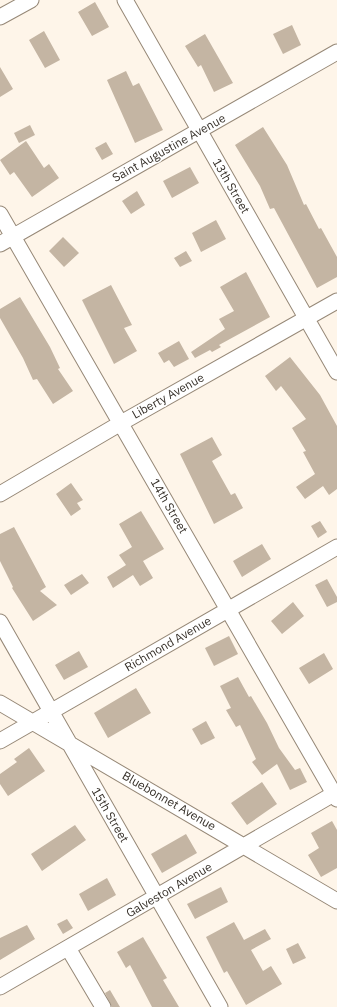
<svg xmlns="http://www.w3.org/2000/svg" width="337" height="1007" font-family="'IBM Plex Sans',sans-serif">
<rect width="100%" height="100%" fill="#fef5e9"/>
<path fill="#c4b5a3" d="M95 2 109 27 92 36 78 12Z
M292 25 301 45 283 54 273 34Z
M44 31 60 60 45 68 29 40Z
M205 34 233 83 214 92 201 65 198 67 185 46Z
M0 67 13 89 0 97Z
M126 71 133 86 139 83 163 130 135 143 107 80Z
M30 125 35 135 19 143 14 133Z
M263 127 287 165 304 205 306 204 319 229 321 228 337 257V277L317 288 274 208 270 209 260 186 235 145Z
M26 141 44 168 49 164 59 178 32 197 14 172 10 175 0 160Z
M106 142 113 154 102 160 95 148Z
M190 167 199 183 172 198 163 181Z
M137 191 145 205 131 214 122 201Z
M216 220 226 239 201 252 192 233Z
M63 237 79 253 64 267 49 251Z
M186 251 192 261 180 267 174 258Z
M246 272 270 317 219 345 221 347 212 352 210 350 195 358 191 352 225 329 219 319 234 311 220 287Z
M111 285 132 325 124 328 137 351 114 364 82 300Z
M20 297 50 347 60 368 58 369 73 391 53 404 37 379 33 380 23 358 0 318V309Z
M179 341 189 359 174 367 169 360 164 363 158 353Z
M290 357 320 395 337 426V489L329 495 323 486 305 499 296 487 315 474 303 452 306 451 292 428 306 419 281 386 276 391 265 376Z
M212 437 222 455 212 461 231 495 235 493 243 508 214 524 180 454Z
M71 483 83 500 77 503 81 509 71 516 56 494Z
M141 511 164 549 143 561 153 578 140 586 133 575 113 588 107 577 126 565 119 555 132 547 119 524Z
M320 521 327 532 318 538 311 526Z
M14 527 46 587 40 591 57 605 33 621 12 588 13 587 0 561V534Z
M262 544 271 559 242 577 233 561Z
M82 574 89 583 71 595 64 585Z
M327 579 337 597V602L327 607 315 585Z
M293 602 304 616 282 634 271 621Z
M229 636 238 654 214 666 205 648Z
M79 651 88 667 64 680 55 665Z
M324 653 333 669 309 684 299 668Z
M238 677 249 697 251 696 267 723 279 748 295 770 300 768 307 782 290 790 277 764 262 775 252 762 256 759 240 725 236 727 226 710 231 708 220 686Z
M136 688 151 713 108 738 94 713Z
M206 721 215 738 201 745 192 729Z
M29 748 45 771 8 796 0 784V774L17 762 14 759Z
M262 782 277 804 247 825 231 803Z
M332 821 337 830V868L321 877 308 855 319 848 311 833Z
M75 825 86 840 42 871 31 854Z
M186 834 197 853 162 873 151 854Z
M107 878 116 895 88 911 79 894Z
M221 887 228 902 195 919 187 904Z
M67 919 73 928 63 934 57 924Z
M234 922 244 940 265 929 271 939 251 950 263 971 271 966 282 984 246 1005 227 971 224 973 206 937Z
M27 925 35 939 0 960V938Z
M143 937 167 978 163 980 179 1007H152L130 965 126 968 117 952Z
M298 943 306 958 293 964 286 949Z
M110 990 120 1007H112L105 993Z"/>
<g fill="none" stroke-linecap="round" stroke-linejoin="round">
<defs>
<path id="minor" d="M125 0 337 372
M0 17 31 0
M0 214 337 799
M0 244 337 52
M0 494 121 423 337 301
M0 622 220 1007
M0 703 337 901
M0 741 337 547
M68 948 103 1007
M0 987 337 792"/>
</defs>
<use href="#minor" stroke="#968877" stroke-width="17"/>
<use href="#minor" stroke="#fff" stroke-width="15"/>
</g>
<g text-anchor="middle" stroke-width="3" stroke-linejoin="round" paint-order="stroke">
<g font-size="12" fill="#352f28" stroke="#fff">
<text transform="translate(169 148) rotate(-29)" y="4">Saint Augustine Avenue</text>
<text transform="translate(231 186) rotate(60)" y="4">13th Street</text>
<text transform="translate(168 396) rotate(-29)" y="4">Liberty Avenue</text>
<text transform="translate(169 506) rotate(60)" y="4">14th Street</text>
<text transform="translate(168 644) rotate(-30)" y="4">Richmond Avenue</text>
<text transform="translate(169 801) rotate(30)" y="4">Bluebonnet Avenue</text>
<text transform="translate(110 815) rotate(60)" y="4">15th Street</text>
<text transform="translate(169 890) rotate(-30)" y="4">Galveston Avenue</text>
</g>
</g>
</svg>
